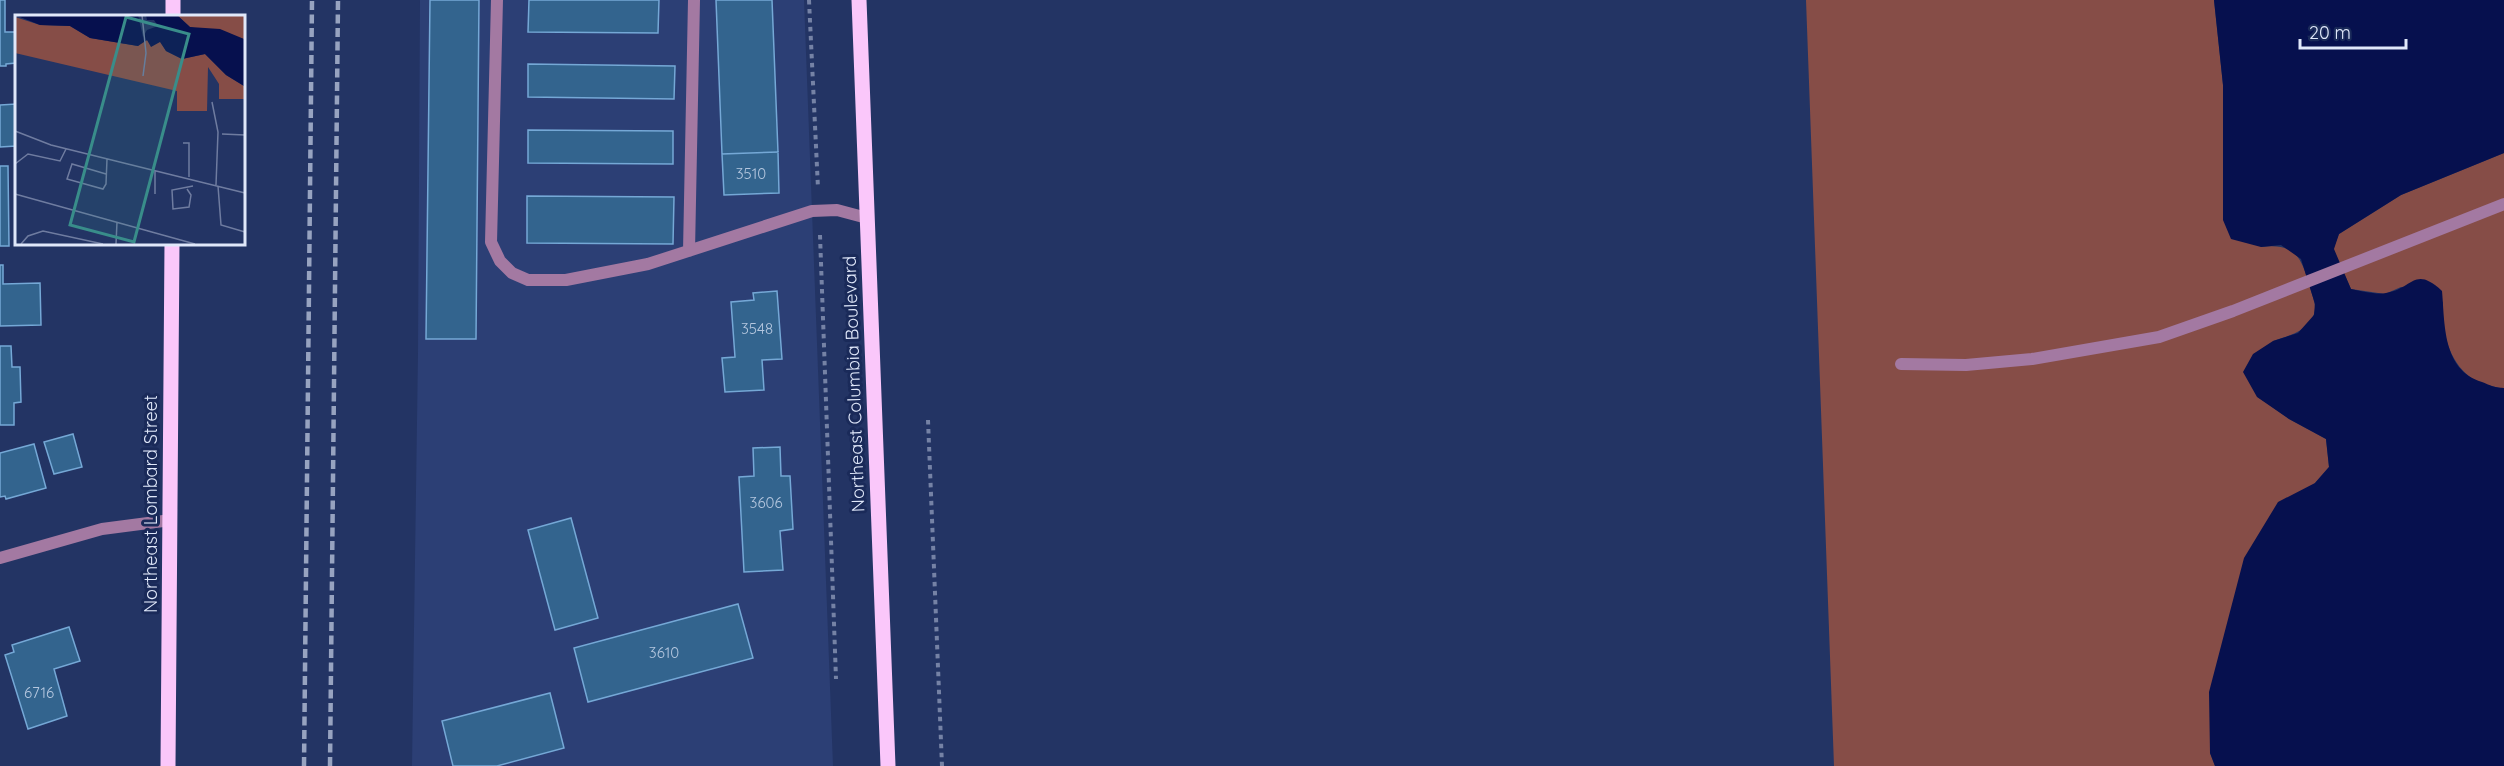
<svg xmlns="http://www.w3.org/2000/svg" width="2504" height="766" font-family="Quicksand,sans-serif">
<rect width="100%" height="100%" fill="#233464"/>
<path fill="#2c3f75" d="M420 0H804L833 766H412L418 353Z"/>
<path fill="#864d47" d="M1806 0H2214L2223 85 2261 247C2296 243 2301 257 2310 287 2312 296 2317 305 2314 314 2308 331 2289 336 2273 341L2258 397 2289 419 2326 439 2329 467 2315 483 2210 753 2215 766H1834Z
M2504 153V388H2500C2492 386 2480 384 2473 379 2449 364 2440 328 2443 302L2401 287 2385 294 2351 289 2333 249 2339 234 2401 195Z"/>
<path fill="#06104e" d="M2214 0H2504V153L2401 195 2339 234 2334 249 2351 289C2362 291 2376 295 2386 293 2413 289 2414 265 2442 291 2445 323 2442 370 2482 382 2489 385 2496 388 2504 388V766H2215L2210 753 2209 692 2244 558 2278 502 2315 483 2329 467 2326 439 2289 419 2257 397 2243 372 2253 354 2273 341 2298 333 2314 315 2315 304 2301 259 2281 245 2261 247 2231 239 2223 220V85Z"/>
<path fill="#33648e" stroke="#75a8d6" stroke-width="1.5" d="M0 0H5V32H16V63L6 64V66H0Z
M430 0H479L476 339H426Z
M529 0H659L658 33 528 32Z
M716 0H772L778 152 722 154Z
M528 64 675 66 674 99 528 97Z
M16 104V146L0 147V105Z
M528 130 673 131V164L528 163Z
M778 152 779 193 724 195 722 154Z
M0 166H8L9 246H0Z
M527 196 674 197 673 244 527 243Z
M0 265H3V284L40 283 41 325 0 326Z
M777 291 782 359 762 360 764 390 725 392 722 358 735 357 731 302 754 300 753 293Z
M0 346H11L12 367H20L21 402 14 403V425H0Z
M73 434 82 467 54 474 44 442Z
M34 444 46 488 6 499 5 496 0 497V453Z
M780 447 781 476H790L793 529 780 531 783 570 744 572 739 477 754 476 753 448Z
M571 518 598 618 555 630 528 530Z
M738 604 753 658 588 702 574 648Z
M69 627 80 661 54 669 67 716 28 729 5 655 14 652 12 645Z
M550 693 564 748 497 766H453L442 721Z"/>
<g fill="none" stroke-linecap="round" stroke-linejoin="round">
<path stroke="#7582a5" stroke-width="4" stroke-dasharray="4.5 4.5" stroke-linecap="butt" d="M809 0 818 188
M820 235 836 679
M928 420 942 766"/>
<path stroke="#a379a2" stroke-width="12" d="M497 0 491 242 500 261 512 273 528 280H566L648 264 812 211 837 210 867 218
M689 251 694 0
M1901 364 1966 365 2032 359 2159 337 2233 311 2504 204"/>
<path stroke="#a379a2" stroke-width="12" d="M0 558 102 529 171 520"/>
<path stroke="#fac7fa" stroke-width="15" d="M859 0 888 766
M173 16V0
M168 766 172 243"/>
<path stroke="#97a3c0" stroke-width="4.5" stroke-dasharray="9 4.5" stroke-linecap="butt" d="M304 766 312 0
M330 766 338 0"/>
</g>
<g text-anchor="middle" stroke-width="6" stroke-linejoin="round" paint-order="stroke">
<g font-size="15" fill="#b5c7df">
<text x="751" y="179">3510</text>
<text x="757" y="334">3548</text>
<text x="766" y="508">3606</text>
<text x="664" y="658">3610</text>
<text x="39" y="698">6716</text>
</g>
<g font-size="18" fill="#e0e8fa" stroke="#1a2a59">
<text transform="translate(854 384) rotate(-92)" y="6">Northeast Columbia Boulevard</text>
<text transform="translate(151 504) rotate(-90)" y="6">Northeast Lombard Street</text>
</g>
</g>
<g transform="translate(15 15)">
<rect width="230" height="230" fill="#233464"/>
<path d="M162 0H229V24L175 12ZM0 2 25 10 55 11 75 23 123 31 128 25 146 27 151 36 167 44 190 39 211 60 229 71V84H204V69L193 52 192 96H162V76L0 38Z" fill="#864d47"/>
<path d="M0 0H123L128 22 132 15 143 11 139 5H132L131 0H162L175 12 205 14 229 24V71L211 60 190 39 167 44 151 36 145 27 136 32 132 25 123 31 75 23 55 11 25 10Z" fill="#06104e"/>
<path fill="none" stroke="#6f7ca0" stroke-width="1.5" d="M127 0 131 38 128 61M197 87 203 117 201 170M0 116 36 130 230 178M207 119 230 120M168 128H174V162M0 149 13 139 45 146 51 134M91 159 57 149 52 164 88 174 91 169 92 144M203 171 206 210 230 217M172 174 176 180 174 192 158 194 157 175 178 171M0 179 180 229M140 179V155M6 229 13 221 28 216 88 229M101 229 102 207"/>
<path fill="#398d8a" fill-opacity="0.15" stroke="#398d8a" stroke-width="3" d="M111 2 174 19 119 227 55 210Z"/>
<rect width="230" height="230" fill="none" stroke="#e0e8fa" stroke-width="3"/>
</g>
<path d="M2300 39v9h106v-9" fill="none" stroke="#e0e8fa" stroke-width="3"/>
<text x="2309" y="39" font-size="18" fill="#e0e8fa" stroke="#1a2a59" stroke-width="4.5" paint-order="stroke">20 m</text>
</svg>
